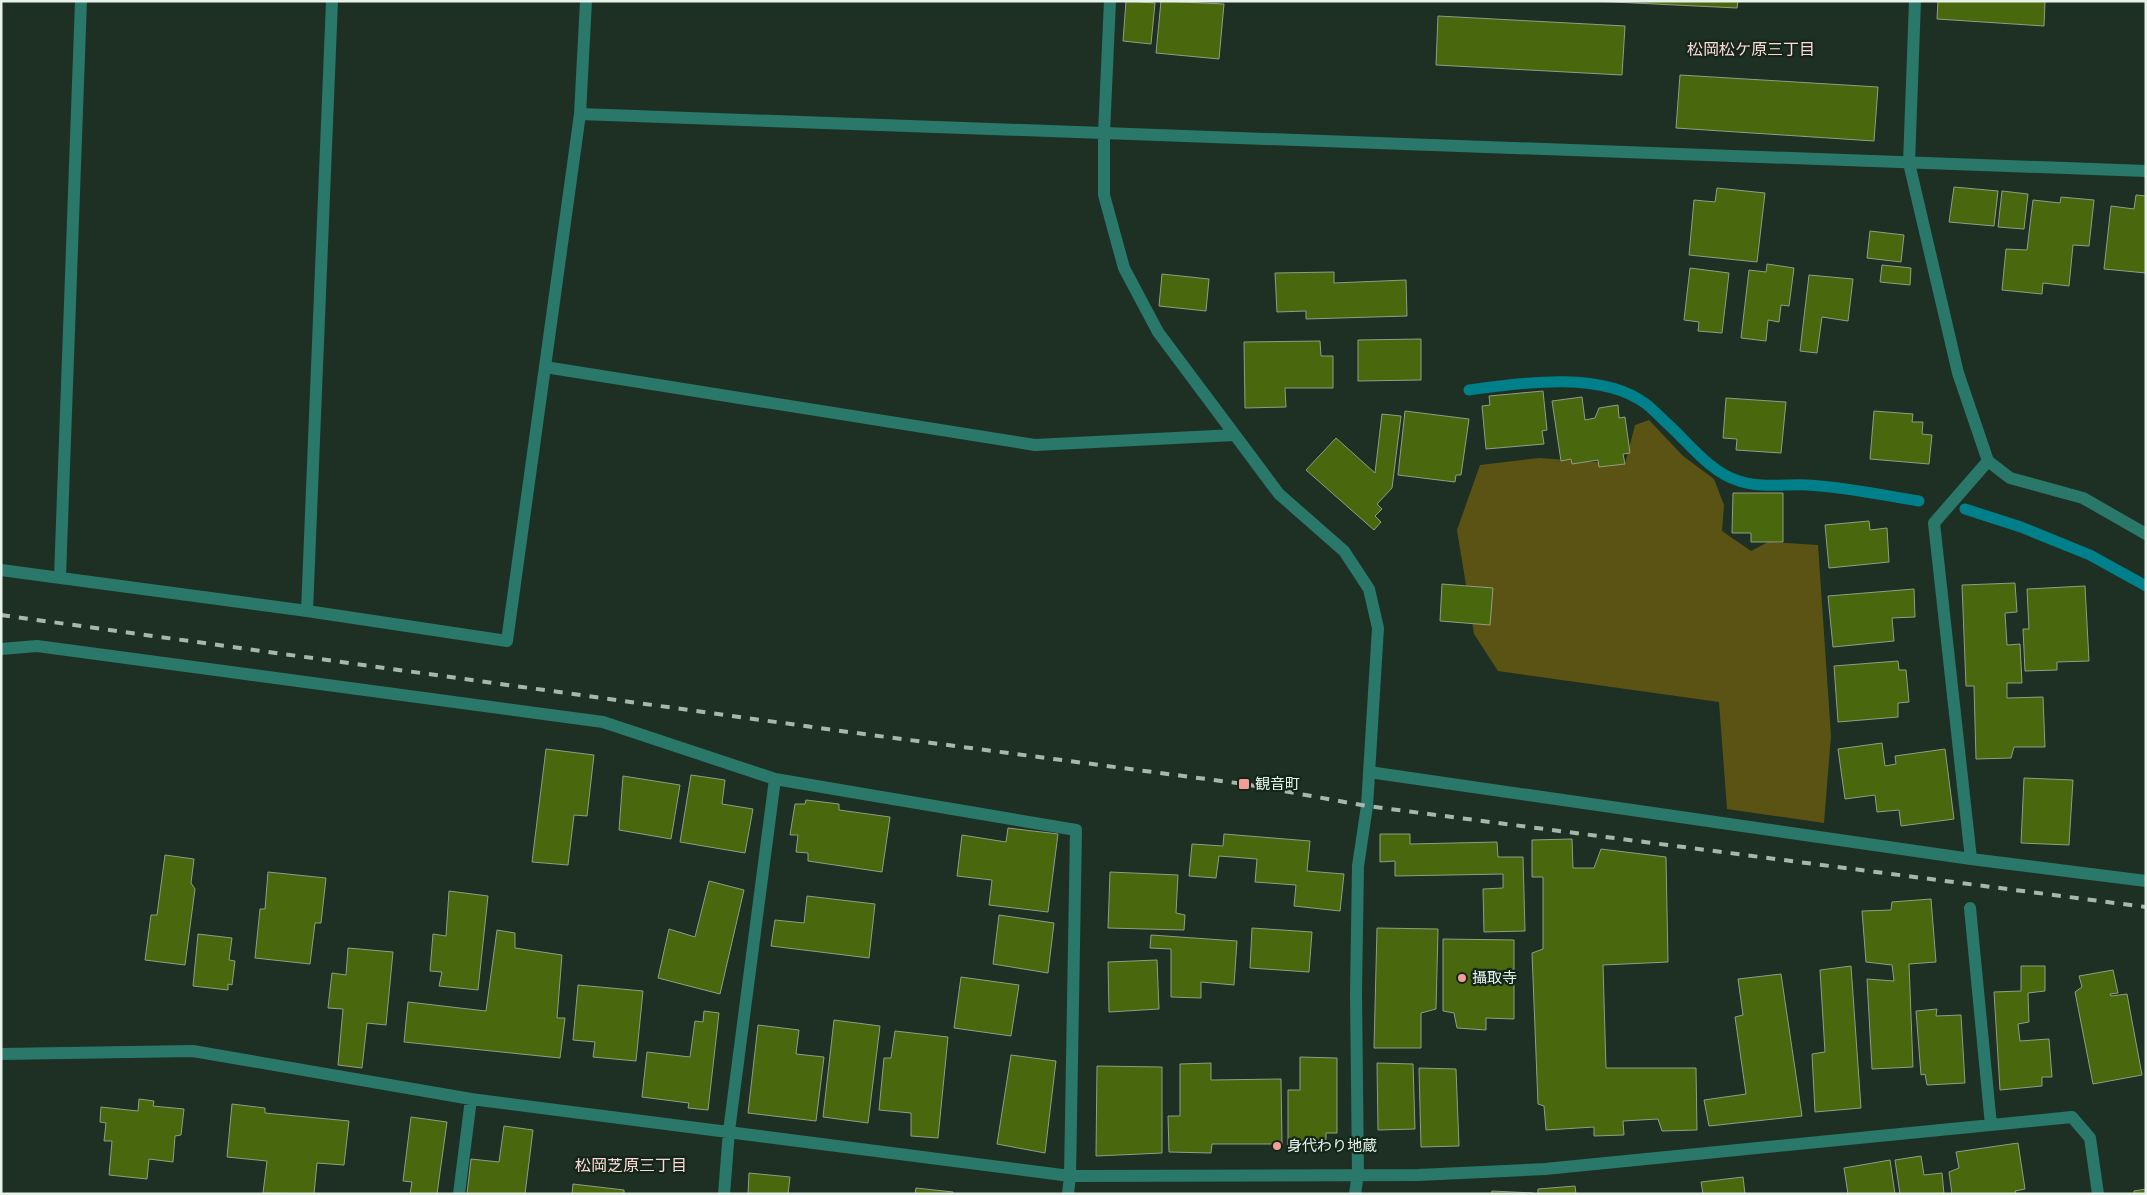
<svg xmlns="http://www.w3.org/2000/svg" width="2147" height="1195" font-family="Georgia,'Noto Sans JP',serif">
<rect width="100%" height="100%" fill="#1e3023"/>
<path fill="#5b5314" d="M1649 420 1683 456 1714 479 1724 505 1722 531 1751 551 1768 542 1818 545 1831 736 1824 823 1727 809 1719 702 1498 671 1474 634 1457 530 1480 465 1539 458 1625 464 1635 425Z"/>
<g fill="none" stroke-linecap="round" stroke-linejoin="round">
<path stroke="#00808a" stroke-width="11" d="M1469 390C1520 383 1602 370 1646 404 1655 411 1663 420 1671 427 1691 446 1712 473 1739 481 1760 488 1785 484 1807 485 1845 487 1882 495 1919 501
M1965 509 2021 527 2090 555 2146 586"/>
</g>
<path fill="#49670c" stroke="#929c86" d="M1126 1 1155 3 1151 44 1123 41Z
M1161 1 1224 4 1219 59 1156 53Z
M1593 1H1738L1737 8Z
M1938 1H2045L2044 26 1937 19Z
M1438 16 1625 26 1622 75 1436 65Z
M1680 75 1878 87 1874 141 1676 128Z
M1954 187 1998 191 1994 226 1949 222Z
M1717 188 1765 193 1757 262 1689 255 1694 200 1715 202Z
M2002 191 2028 194 2024 229 1998 227Z
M2136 195 2146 196V273L2104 269 2111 206 2134 209Z
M2061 197 2094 200 2089 246 2073 245 2069 286 2043 283 2042 294 2002 290 2006 249 2027 250 2033 200 2060 203Z
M1870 231 1904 235 1901 262 1867 258Z
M1767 264 1794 268 1789 306 1781 305 1779 322 1768 320 1766 341 1741 338 1749 270 1766 272Z
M1882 265 1911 268 1910 285 1880 282Z
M1690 268 1729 273 1722 333 1698 331 1699 322 1684 320Z
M1334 272V283L1406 280 1407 316 1306 319V311L1277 312 1275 273Z
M1162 274 1209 279 1206 311 1159 306Z
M1809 275 1853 279 1848 321 1822 317 1817 353 1800 351Z
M1421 339V380L1358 381V340Z
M1320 341 1321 356H1333V388H1285L1286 407 1245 408 1244 342Z
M1543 391 1547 430 1542 431 1544 444 1486 449 1482 406 1490 405 1489 396Z
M1582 397 1585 420 1595 418 1599 408 1618 405 1619 418 1625 417 1630 453 1623 454 1625 464 1599 467 1598 460 1572 464 1571 459 1561 461 1552 401Z
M1726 398 1786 402 1781 453 1736 450 1737 439 1723 438Z
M1405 411 1469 419 1461 475H1456L1455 482 1398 475Z
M1874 411 1913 414 1912 422H1923L1922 434 1932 435 1929 464 1870 459Z
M1382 414 1401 416 1392 488 1377 504 1382 509 1375 516 1381 522 1374 530 1306 470 1336 438 1375 473Z
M1733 493H1783V542H1751V533H1732Z
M1869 521 1870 530 1887 528 1889 562 1829 568 1825 525Z
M2015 583 2017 612 2005 613 2007 645 2020 644 2022 683H2007V698L2043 697 2045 747H2014L2011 758 1976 759 1974 686H1966L1962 585Z
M1442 584 1493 588 1490 625 1440 621Z
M2085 586 2089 661 2057 662V670L2025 671 2023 629H2029L2027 589Z
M1914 589 1915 617 1892 618 1894 641 1833 647 1828 596Z
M1898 661 1899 670H1906L1909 702 1898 703V717L1838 722 1834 666Z
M1882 743 1885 766 1896 764 1895 756 1945 749 1954 819 1901 826 1899 810 1877 812 1875 795 1845 799 1838 749Z
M546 749 594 755 587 816 574 815 568 865 532 862Z
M691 775 725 780 722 804 753 809 745 853 680 842Z
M623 776 680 785 671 839 619 830Z
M2024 778 2073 780 2069 845 2021 843Z
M806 800 839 804V810L890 817 882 872 808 861V853L796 852 798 835H790L795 804H805Z
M1008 828 1058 834 1048 912 989 905 992 880 957 876 962 835 1006 842Z
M1224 834 1310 841 1307 871 1344 874 1340 911 1294 906 1296 885 1255 882 1257 859 1219 856 1216 878 1189 876 1192 844 1223 846Z
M1380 834H1410V844L1497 842 1498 857H1523L1525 931 1484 932 1483 889 1503 888V874L1395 876V861L1380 862Z
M1572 839 1573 868H1594L1601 849 1666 857 1668 962 1603 965 1606 1068H1696L1697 1130 1662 1131 1658 1119 1623 1121 1624 1135 1594 1136V1127L1546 1130 1544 1106 1538 1104 1532 953 1543 949V877H1532V840Z
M165 855 194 859 191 883 195 889 185 965 145 960 151 915H157Z
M268 872 326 878 321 923H315L310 964 255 958 260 909H265Z
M1110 872 1178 875 1176 913 1185 915 1184 930 1108 928Z
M709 881 744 890 720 994 658 978 669 929 695 937Z
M449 891 488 896 478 990 439 986 442 972 430 971 433 934 446 936Z
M807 896 875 904 869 958 771 946 775 920 804 923Z
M1931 899 1936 962 1909 964 1913 1067 1872 1069 1867 979 1894 981 1892 965 1866 962 1862 911 1891 910 1892 902Z
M999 915 1054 923 1048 973 993 964Z
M1252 928 1312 932 1309 972 1250 968Z
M1377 928 1438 929 1436 1009 1421 1013V1048H1374Z
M497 930 515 933V948L562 955 557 1018H565L560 1058 404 1042 408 1002 486 1011Z
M198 934 232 938 229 960 235 961 232 985 228 984V990L193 986Z
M1151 935 1237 941 1234 985 1201 982V998L1171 997V949L1150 948Z
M1443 939 1514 940V1019L1486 1018V1030L1457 1028 1454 1013 1443 1011Z
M348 948 393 952 386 1025 367 1023 362 1068 338 1065 343 1009 328 1008 332 973 346 975Z
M1157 960 1159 1009 1109 1012 1108 962Z
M1851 966 1861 1108 1815 1112 1812 1054 1825 1052 1820 970Z
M2021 966H2045V991L2028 993 2029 1022 2018 1024 2020 1041 2049 1039 2052 1077H2042V1086L2000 1090 1994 992 2021 991Z
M2113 970 2118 993 2110 994 2111 996 2127 994 2142 1075 2093 1084 2075 992 2082 987 2079 976Z
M1781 974 1802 1116 1709 1126 1704 1100 1746 1094 1735 1017 1743 1015 1738 979Z
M961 977 1019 985 1011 1036 954 1028Z
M578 985 643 991 636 1061 593 1057 595 1042 573 1040Z
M1937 1009 1936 1016 1961 1015 1965 1083 1927 1085 1925 1074 1921 1075 1916 1011Z
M704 1011 719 1013 708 1110 688 1108 689 1103 642 1097 647 1052 690 1057 695 1021 703 1022Z
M834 1020 880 1026 868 1123 823 1117Z
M758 1025 799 1030 796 1054 824 1057 816 1121 748 1113Z
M895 1031 948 1037 938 1138 911 1136V1113L879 1110 884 1058H891Z
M1011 1055 1056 1061 1045 1153 997 1144Z
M1300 1057 1337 1058V1133H1326V1146L1288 1145V1090H1300Z
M1211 1063V1080L1281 1079 1282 1144H1212L1211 1153 1169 1152 1168 1116H1180V1064Z
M1377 1063 1413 1064 1415 1129 1378 1130Z
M1097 1066 1162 1067V1153L1096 1156Z
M1419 1068 1456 1069 1459 1146 1421 1147Z
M139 1099 154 1101 153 1106 184 1109 181 1135 175 1136 173 1162 149 1159 147 1179 109 1175 112 1141H104L106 1123 100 1122 101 1107 138 1111Z
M232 1104 265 1108V1113L349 1121 344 1165 317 1163 314 1194 263 1193 267 1161 227 1157Z
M411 1117 447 1122 437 1194H410L412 1182 403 1181Z
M504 1126 533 1130 525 1194H467L471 1159 499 1162Z
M2018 1143 2025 1189 2015 1191 2016 1194H1952L1949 1172 1959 1168 1956 1152Z
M1921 1156 1924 1175 1942 1173 1944 1194H1900L1895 1160Z
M1890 1160 1895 1194H1848L1844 1168Z
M749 1173 790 1177 788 1194H748Z
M1743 1177 1745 1194H1703L1701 1182Z
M573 1184 624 1190V1194H572Z
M1575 1186 1576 1194H1538V1189Z
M916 1188 953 1192V1194H915Z
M2146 1189V1194H2134V1191Z
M1492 1191 1533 1193V1194H1491Z"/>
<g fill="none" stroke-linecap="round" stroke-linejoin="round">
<path stroke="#29786a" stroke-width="12" d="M1110 1 1104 133V195L1124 268 1158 332 1279 494 1344 551 1369 589 1378 628 1367 806 1358 866 1356 993 1358 1174 1355 1194
M1915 1 1909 163 1958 373 1988 461 2010 478 2083 498 2146 534
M580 114 2146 171
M545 367 1035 445 1235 435
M1 570 307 611 507 641 580 114 586 1
M60 577 81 1
M307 611 332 1
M1 649 37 646 603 722 775 779 1076 830 1070 1176 1068 1194
M1369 772 1971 859 2146 881
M1971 859 1934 523 1988 461
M1970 908 1991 1125
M1 1054 193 1051 471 1099 1070 1176 1418 1175 1545 1169 2072 1117 2090 1138 2098 1194
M459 1194 471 1099
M724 1194 729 1131 775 779"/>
<path stroke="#a9b6ac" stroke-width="4" stroke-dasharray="9 9" stroke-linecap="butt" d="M1 615 841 731 1244 784 1367 806 2146 907"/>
</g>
<g fill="#f59c95" stroke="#14261a" stroke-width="2">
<rect x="1238" y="778" width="12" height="12" rx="2.5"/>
<circle cx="1462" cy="978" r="5"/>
<circle cx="1277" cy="1146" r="5"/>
</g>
<g text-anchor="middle" stroke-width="4.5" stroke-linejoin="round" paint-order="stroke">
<g font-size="15" fill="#e7f3ea" stroke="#14261a" text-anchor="start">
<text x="1255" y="789">観音町</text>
<text x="1472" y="983">攝取寺</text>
<text x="1287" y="1151">身代わり地蔵</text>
</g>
<g font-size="16" fill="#fedad7" stroke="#14261a">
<text x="1751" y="55">松岡松ケ原三丁目</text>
<text x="631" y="1171">松岡芝原三丁目</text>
</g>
</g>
<rect width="2147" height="1195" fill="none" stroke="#e7f3ea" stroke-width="5"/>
</svg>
